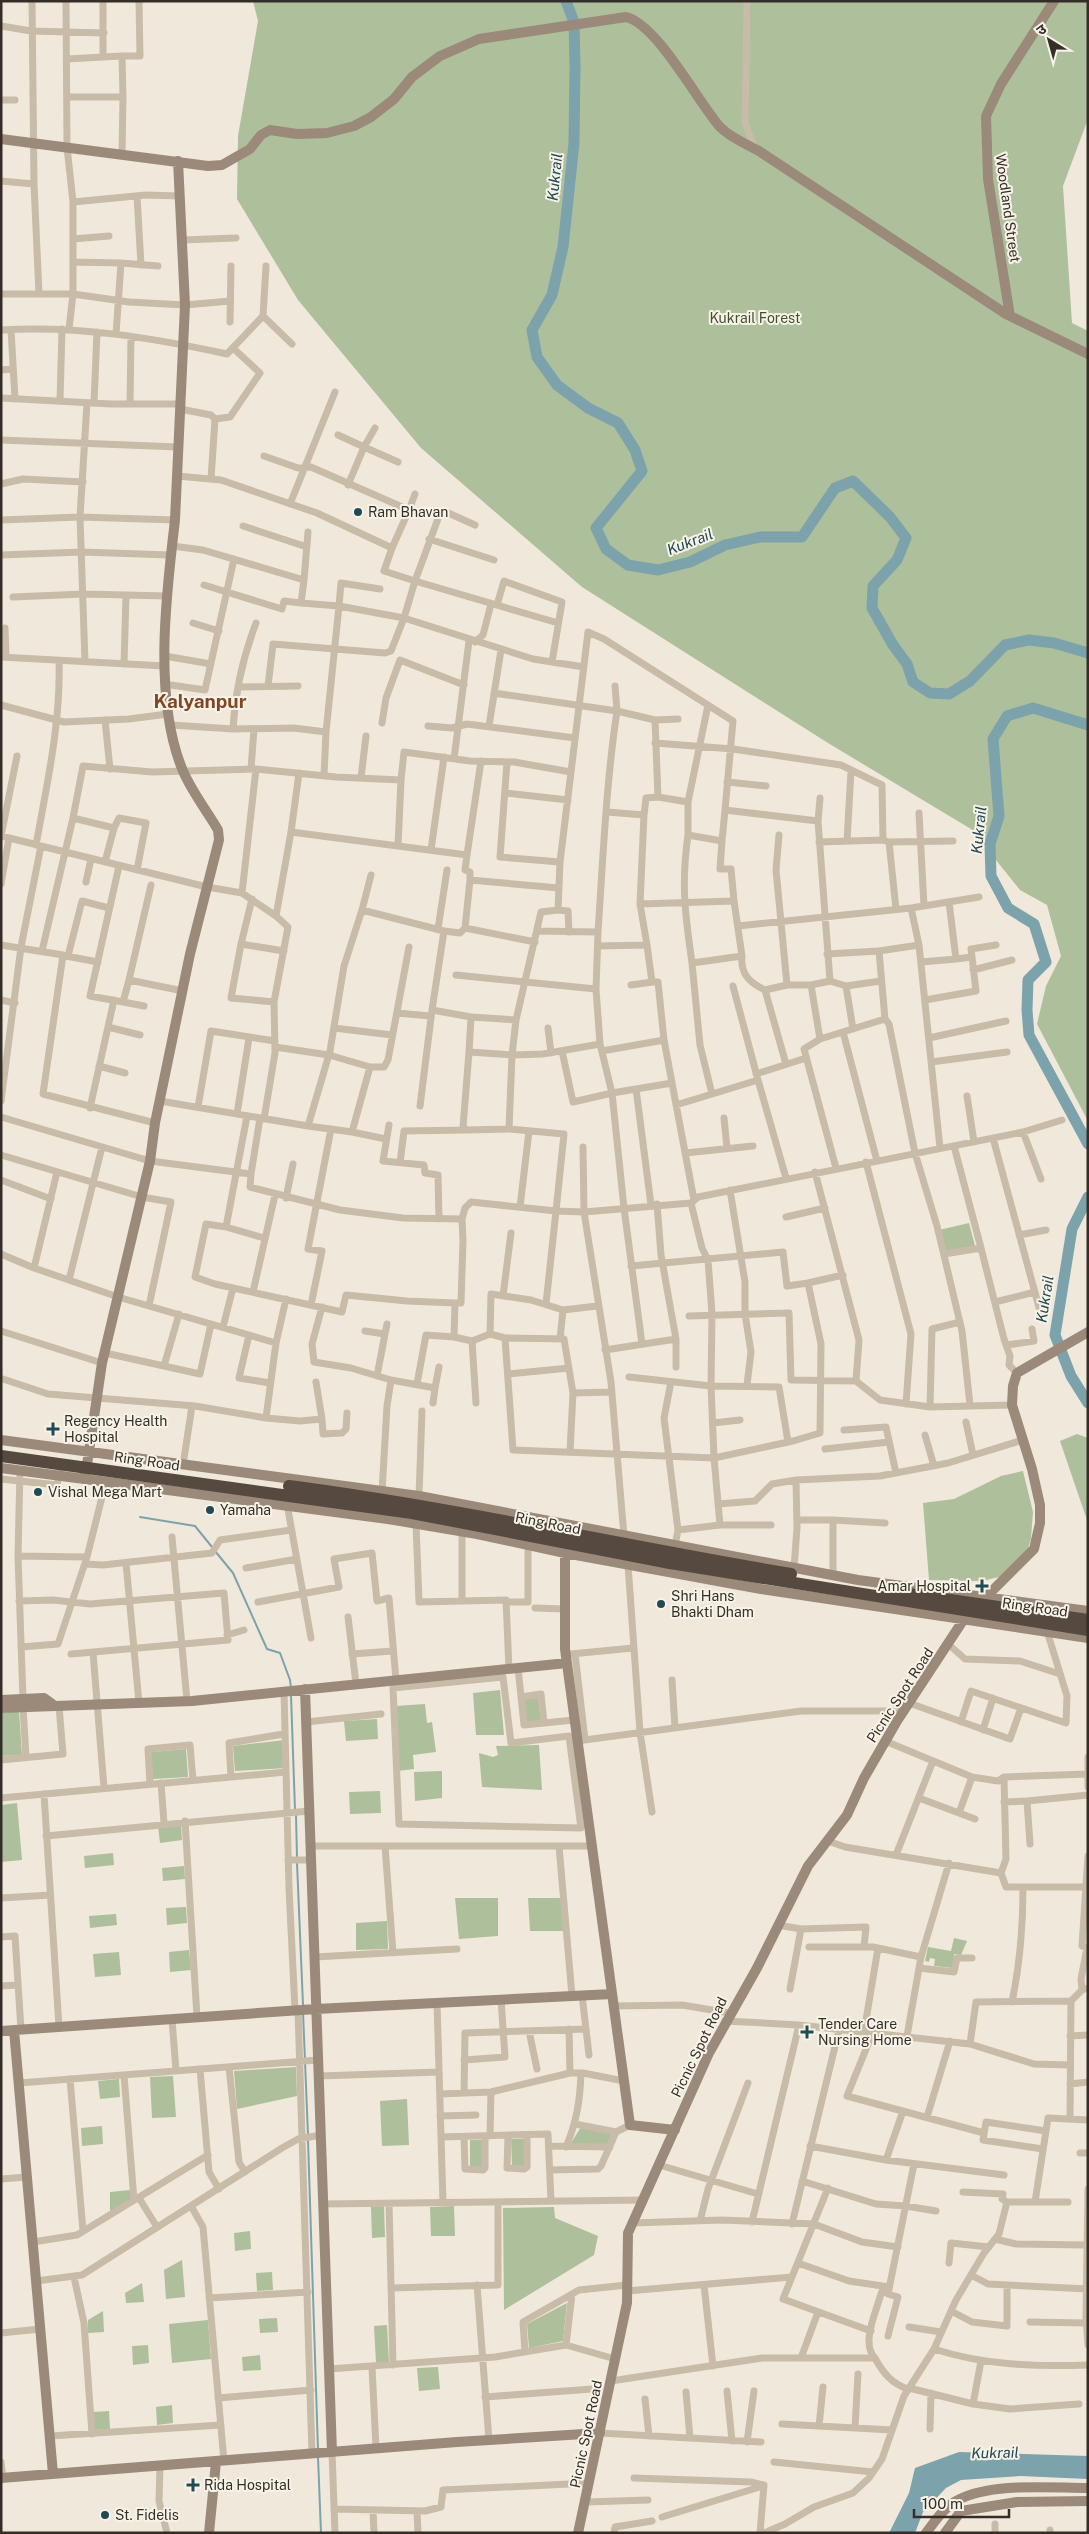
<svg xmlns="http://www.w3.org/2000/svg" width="1089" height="2534" font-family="'Public Sans','Noto Sans Devanagari',sans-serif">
<rect width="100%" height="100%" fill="#f0e9db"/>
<path fill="#aebf9c" d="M253 1H1088V119L1063 186 1072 323 1088 331V1121L1037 1024 1046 986 1061 956 1047 905 1020 890 971 829 828 743 582 587 421 448 298 300 237 199 238 136 258 21Z
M969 1223 975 1246 945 1253 939 1230Z
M1077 1434 1088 1438V1523L1060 1441Z
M1023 1471 1033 1512 1031 1538 1027 1553 1003 1576 982 1581 929 1580 923 1503 954 1499 1001 1476Z
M500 1690 504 1735H476L473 1693Z
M538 1697 541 1721 525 1723 522 1699Z
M425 1704 427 1723 432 1722 436 1752 413 1755 414 1769 398 1771 395 1706Z
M19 1711 22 1755 1 1756V1713Z
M377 1719 378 1739 346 1741 344 1721Z
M285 1740 286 1768 235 1771 233 1746Z
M539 1745 542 1790 482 1787 479 1753 493 1757 498 1755 496 1746Z
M186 1749 188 1777 153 1779 151 1752Z
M442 1771V1798L415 1801 414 1772Z
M380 1791 381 1813 350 1814 349 1792Z
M17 1803 22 1860 1 1862V1805Z
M181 1824 182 1840 160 1843 158 1826Z
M113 1853 114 1865 85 1868 84 1856Z
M184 1866 185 1879 163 1881 162 1868Z
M455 1898H498V1936L459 1939Z
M528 1898H561L564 1931H530Z
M186 1907 187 1923 167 1925 166 1908Z
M116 1914 117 1925 90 1928 89 1916Z
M387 1921 388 1949 356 1950V1923Z
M954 1938 967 1941 961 1955 954 1954 953 1968 934 1966 935 1959 930 1958 929 1962 925 1961 928 1947 951 1951Z
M189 1950 191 1970 170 1972 169 1952Z
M119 1952 121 1975 95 1977 93 1954Z
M296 2067 297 2096 237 2109 234 2071Z
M173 2076 176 2117 152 2118 150 2077Z
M119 2079 120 2097 100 2099 98 2081Z
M407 2099 409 2145 382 2146 380 2101Z
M102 2126 103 2144 82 2146 81 2128Z
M581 2127 612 2133 608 2145 571 2143Z
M511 2139H524V2166H512Z
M470 2140H482V2167H470Z
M130 2190 131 2200 110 2211V2192Z
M384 2206 385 2237 372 2238 371 2207Z
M454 2206 455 2236H431L430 2207Z
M554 2207 555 2218 598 2236 594 2255 504 2310 503 2208Z
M250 2231 251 2249 235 2251 234 2233Z
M182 2260 185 2297 166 2299 164 2270Z
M272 2272 273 2290 257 2291 256 2273Z
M142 2283 144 2302 126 2303 125 2293Z
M567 2303 563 2341 529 2348 527 2324Z
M103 2311 104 2332 88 2333V2320Z
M277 2318 278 2332 260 2333 259 2319Z
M208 2320 211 2359 172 2363 169 2324Z
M387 2325 389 2362 376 2363 374 2326Z
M148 2345 149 2363 133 2365 132 2346Z
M260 2355 261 2370 243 2371 242 2357Z
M438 2367 440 2389 419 2391 417 2368Z
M172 2405 173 2423 157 2425 156 2407Z
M109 2411 110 2429 94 2430 93 2412Z"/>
<path fill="#7ca3ac" d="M959 2452 1088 2456V2479L1020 2476 961 2480 946 2488 923 2512 915 2533H889L909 2493 915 2468Z"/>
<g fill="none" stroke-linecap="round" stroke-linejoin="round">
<path stroke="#7ca3ac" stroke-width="2" d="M140 1517 195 1526 212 1547
M215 1551 233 1573 267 1649 280 1653 290 1680 291 1688
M291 1695 295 1810
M296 1815 297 1858
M297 1863 303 2005
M303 2012 308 2135
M308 2140 318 2450
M318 2457 321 2533"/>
<path stroke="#7ca3ac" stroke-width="11" d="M566 1 574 22 575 67 574 143 563 247 552 295 532 330 537 357 557 385 588 408 618 423 635 450 642 471 596 528 606 549 628 565 658 570 690 562 725 545 760 537H802L835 488 853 481 890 517 906 538 897 560 873 586 872 608 893 645 907 664 913 682 930 693 949 694 970 681 1005 645 1029 640 1054 643 1088 653
M1088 725 1033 708 1007 716 993 739 999 816 990 844 991 876 1008 908 1034 924 1046 962 1028 980 1027 1010 1029 1035 1088 1144
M1088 1197 1072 1229 1055 1335 1071 1376 1088 1403"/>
<path stroke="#c8bba8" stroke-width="7" d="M66 1 67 147 73 202
M747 1 745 123 755 149
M1 26 31 31 104 33
M122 56H140L139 1
M67 59 103 57
M67 97H123L122 56 103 57V1
M1 100H15
M122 154 123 97
M1 181 34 184 32 1
M34 184 39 294H73L69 329
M137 196 141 265
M180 196 146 195 73 202V294L129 302 185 305 230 301
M73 239 109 236
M182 240 236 238
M73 262 121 263 116 334
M121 263 158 266
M1 294H39
M263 316 292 344
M230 322 231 266
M1 330C77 325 153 338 227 354L263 316 266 266
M11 330 15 399
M1 370 13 369
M1 398 111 404H180
M60 401 62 329
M94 403 97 332
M130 404 131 337
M180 409 211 415 215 419 230 417 260 373 233 348
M375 428 364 447 398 462
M338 435 364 447 348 485
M1 440 178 447
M264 456 298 468 311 467 409 510 392 548
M177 476 221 480 317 513 392 548 384 571 415 581 404 618 533 659 584 667
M211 479 215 419
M1 484 23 479 83 482
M290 504 335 392
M409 510 415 494
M1 520 80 517 87 403
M475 525 446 512 439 516 415 581 558 623
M243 526 307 547
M429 539 494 560
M172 546 203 550 304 580 308 532
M1 555 82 552 169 555
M304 580 301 603 339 606 326 732
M204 585 282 609 284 601 301 603
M13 597 84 594 167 596
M497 605 504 581 562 602 552 662
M193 623 219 631
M5 628 6 657
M475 642 483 635 491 604
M165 656 211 664
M1 657 164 666
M85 662 80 517 175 520
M124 664 126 596
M164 684 205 690 234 559
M268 686 273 644 385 653 391 651 404 618 339 606 341 583 380 589
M238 687 298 686
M494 693 617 711 615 686
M1 705 64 722 129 719 168 714
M105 720 110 769
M655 720 678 719
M382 723 386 698 400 660 464 685
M171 725 233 729 294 728 326 732 324 776
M428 726 452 728 467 724 575 738
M489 726 501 650
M233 729C235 692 243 657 256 623
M655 743 733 749 841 765 882 785 883 840
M17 756 1 836 38 845
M454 759 469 641
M507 762 500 857 560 862
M251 769 254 729
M571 772 588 632 604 639 733 721 725 810 818 821 830 981 811 985 820 1039 804 1049 836 1168
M361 778 366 736
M401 780 404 752 470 761 514 762 571 772 560 862 558 910 541 912 516 1020
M727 782 766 786
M505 793 568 800
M658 797 688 802V835L722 841 725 810
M688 802 708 705
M919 813 924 906
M818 821 820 798
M114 828 119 818 146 823 137 870
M291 832 299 773
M688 835C681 884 685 914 692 963
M779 835 776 870 787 985H811
M722 841 720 869H731L734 901
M847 841 851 771
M819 842 883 840 889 842 896 909
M889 842 953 841
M36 845C47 784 61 722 59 661
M398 846 467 855 481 761
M431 850 444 757
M119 866 90 996 123 1002 129 980
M470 880 559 888
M86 882 91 859
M1 884 9 838
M151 885 129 980 183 991
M242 893 256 769
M252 899 241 944 231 998 274 1002
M640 904 644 815
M911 908 979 897
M362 910 371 875
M558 910 568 911 569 932
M738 926 911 908 919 945 879 951 885 1019 820 1039
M465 928 470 880V872L465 870 467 855
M438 929 447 870
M444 931 460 933 465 928 535 942
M598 932C603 859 606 784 617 711L655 720 658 797 646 798 644 815 607 812
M241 944 284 951
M1 945 63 955 43 1094 155 1123
M647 945 640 904 734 901 742 956 692 963 700 1045 712 1094
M919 945 940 1148
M598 946 647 945 652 982H658L664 1040 672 1083 612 1093 600 1044
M42 951 73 818
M827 954 879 951
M66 956 98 962
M68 956 82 901 109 908
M742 956C740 974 750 983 765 990L786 1064
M972 957 971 949 996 945
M921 962 956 959 949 902
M973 970 1012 960
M456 975 596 989
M830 981 846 986 881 981
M631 985 652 982
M733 986 758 1080
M846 986 853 1029
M765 990 787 985
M1 1000 15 1003
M925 1000 976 991 972 957 956 959
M123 1002 144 1006
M397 1013 430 1016
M471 1017 469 1052 512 1055 543 1054 600 1044 596 989 598 932 537 931
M885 1019 889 1024 915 1153 937 1226 962 1331 970 1405
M108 1027 140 1035
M334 1028 392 1035
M548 1028 551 1053
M843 1032 877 1161
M929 1038 1006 1021
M275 1047 329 1055 370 1067H384L388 1060 409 947
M562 1051 573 1102 612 1093 624 1208 642 1344
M602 1051 664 1040
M469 1052 463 1127 467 1130 509 1129
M931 1062 1007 1052
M99 1066 125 1073
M756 1074 806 1058
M672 1083 694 1200
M636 1089 651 1205
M967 1096 974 1142
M1 1101 21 947 41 846 207 887 242 893 276 916 291 832 398 846 401 780 336 777 256 769 152 772 83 766 73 818 114 828 105 862
M160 1101 308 1126 330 1051 344 966 362 910 444 931 432 1010 471 1017 516 1020 512 1055 509 1129 564 1134 556 1211 584 1212 611 1382 624 1536
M676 1105 758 1080 786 1178
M420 1106 432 1010
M198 1107 211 1031 275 1041
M90 1108 114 1000
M237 1114 249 1038
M247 1116 226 1227 206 1224 195 1277 215 1284 342 1312 346 1295 407 1301 455 1303 454 1337 472 1341 490 1334
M1 1117 150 1161 251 1174 260 1118
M724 1118 727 1148
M264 1119 275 1053 274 1002 288 927 276 916
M389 1125 383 1161 424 1165 425 1173 438 1175 439 1219
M308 1126 352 1132 386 1139
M352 1132 370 1067
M1023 1132 1041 1179
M993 1138 1040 1311
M583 1147 584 1212 691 1203 698 1197 1023 1132 1062 1120
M685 1153 753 1146
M1 1155 142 1197 171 1202 149 1306
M866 1162 911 1334 906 1404
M400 1163 404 1131 467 1130
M57 1172 34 1268 118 1297 276 1343 286 1299
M815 1172 859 1340 856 1381 880 1400 930 1407 1012 1405
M251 1174 250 1187 340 1210 403 1218 462 1219 463 1241 461 1303H455
M1 1180 51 1199
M730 1190 745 1282V1314L751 1352 747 1385
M286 1198 293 1164
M520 1207 529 1131
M786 1217 825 1208
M462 1219 465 1208 471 1202 556 1211 546 1304
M226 1227 264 1238
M1019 1235 1046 1230
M981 1248 1004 1339 1010 1356 1009 1365 1017 1373
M1 1254 34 1268
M944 1254 981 1248 954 1146
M631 1266 783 1252 787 1286 808 1283
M69 1280 102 1147
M253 1292 275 1195
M503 1296 511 1233
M995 1302 1035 1292
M311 1305 322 1251 308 1249 331 1129
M597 1306 563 1310 531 1300 491 1294 490 1334 505 1338 513 1450 714 1458 711 1386 779 1387 788 1442
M322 1307 312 1344 314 1362 351 1368 391 1380 387 1406 382 1492
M689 1316 789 1313 791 1380 856 1381
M223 1327 233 1288
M1 1331 102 1363
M365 1331 385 1334 377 1376
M385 1334 387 1324
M249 1335 239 1378 270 1383
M505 1338 564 1339 573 1393
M560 1339 563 1310
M676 1339V1367
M472 1341 476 1403
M1007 1345 1034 1341 1032 1329
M605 1350 676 1339 661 1255 657 1204
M105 1353 164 1366 179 1314
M164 1366 200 1374 211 1324
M508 1374 569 1368
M629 1377 711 1386 712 1314 708 1260 702 1248 691 1203
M3 1379 48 1394 195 1406 266 1418 276 1343
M391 1380 435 1388 433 1403
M671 1382 664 1418 678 1530
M417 1384 426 1335 454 1337
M435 1388 439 1367
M930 1407 932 1329 960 1322
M266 1418 300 1421 322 1419 316 1382
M322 1419 323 1434 342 1433 346 1429 347 1413
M966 1422 973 1455
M713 1423 740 1420
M844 1430 886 1427 896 1473
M925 1435 934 1466
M825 1449 889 1442
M570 1452 573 1393 612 1392
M183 1465 192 1406
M20 1470 18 1556 23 1699
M1 1479 57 1485 60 1472
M419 1496 422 1411
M287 1504 311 1638
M718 1504 755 1501 772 1484 796 1480
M797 1520H833L885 1523
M416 1524 419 1602 506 1600 509 1669
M720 1525H771
M462 1531V1601
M172 1537 187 1701
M675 1546 678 1530 720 1525 714 1458 793 1441 820 1433 821 1344 808 1283 843 1275
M18 1556 87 1557 58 1644 21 1647
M87 1557 106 1481
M126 1563 139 1703
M85 1564 103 1565 212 1553 220 1540 291 1530
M628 1565 640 1732 652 1812
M246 1568 297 1559
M794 1568 797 1528 796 1480 880 1476 948 1463 1023 1440
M833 1575V1520
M19 1601 53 1600 90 1604 224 1593 228 1640 71 1654
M258 1602 339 1587 334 1559 372 1553 377 1601 389 1598 396 1680
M506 1602H528V1545
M535 1608 565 1609
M348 1617 356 1684
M227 1635 244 1630
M948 1644 965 1659 1020 1661 1060 1674
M93 1652 104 1788
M352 1654 393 1651
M571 1654 633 1648
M575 1654 585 1740
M518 1668 524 1725 574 1720
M503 1677 511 1743 569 1736 581 1828 399 1824 393 1688Z
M672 1680 675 1728
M284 1691 289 1888 295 2010
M521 1697 541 1694 544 1723
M909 1703 1010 1739 1021 1708
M23 1707 26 1757
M306 1722 381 1714
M961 1722 971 1691 1066 1723 1067 1696 1047 1631
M983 1730 993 1698
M577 1741 801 1711H904
M885 1741 972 1777 998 1781 1004 1777 1088 1774
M1088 1757V1787
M1 1760 63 1754 59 1706
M231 1777 229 1743 284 1734
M1004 1777 1006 1859 1001 1873 1006 1887H1085
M161 1783 164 1823
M150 1784 148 1749 190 1745 193 1780
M44 1794 59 2027
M1 1798 286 1772
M919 1798 975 1819
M1004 1802 1027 1801
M959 1813 972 1777
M185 1821 197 2017
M46 1836 309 1811
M828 1841 845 1847 1001 1873
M1030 1844 1027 1801 1088 1795
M311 1846H591
M385 1846 393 1953
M559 1846 572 1996
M896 1855 933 1761
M288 1860H311
M1 1898 50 1895
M778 1925 801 1929
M1 1937 15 1936 21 2030
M809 1947H873L921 1957
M315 1957 457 1949
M919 1968 954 1972 957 1958H972
M1 1986 18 1985
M790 1989 801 1929 866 1927 864 1947
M1082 1990 1081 1979 1087 1948 1082 1946 1088 1856
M582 1995 589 2055
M1012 2002C1020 1964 1023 1925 1023 1887
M437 2003 443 2203
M613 2006 682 2005 730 2013
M298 2010 312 2454
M172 2019 176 2071
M725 2021 799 2025 970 2044 1034 2064 1070 2065
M569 2029 570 2073
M529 2031 537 2069
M864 2032 878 1948
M873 2032 847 2096 984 2133
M907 2036 921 1957 949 1863
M1070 2036 1088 2035
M970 2044 976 2002 1071 2001 1082 1990 1088 1988
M464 2060 505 2057 501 1999
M229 2067 239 2162 245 2172
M200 2069 209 2172 219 2189
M124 2075 134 2200
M319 2076 439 2072
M70 2079 83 2231
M19 2083 318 2060
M1070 2084 1088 2082
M464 2093 465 2033 586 2029
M440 2094 491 2092 570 2073H583L624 2081
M440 2116 476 2115
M927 2117 950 2041
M1070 2119 1071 2001
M575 2124 616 2132
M490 2136 491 2092
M508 2136 507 2168 524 2169 527 2167V2135
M441 2137 548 2134 551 2201
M464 2137 465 2169 483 2170 485 2168V2136
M549 2146 610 2147
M810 2146 886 2160 1004 2175
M566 2147C577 2121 580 2100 581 2073
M1043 2149 983 2140 986 2122 1046 2131
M1080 2153H1088
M886 2160 903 2111
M659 2165 758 2194
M550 2170 598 2169 601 2166 616 2132 630 2125
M1 2179 27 2177
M802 2181 876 2204 906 2206 936 2211
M828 2188 783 2299 871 2331
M1088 2189 1086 2318 1088 2345
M963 2192 1003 2194 1002 2199 1007 2202H1068
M139 2198 157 2227
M1035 2202 1048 2118 1088 2120
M389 2203 393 2365
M323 2204 643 2200
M191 2206 203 2227 224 2461
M700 2221 708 2189 748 2083
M752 2222 799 2025
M633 2223 722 2220 814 2224 862 2242 898 2247
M792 2224 839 2030
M995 2239 1016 2244 1086 2245
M33 2242 77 2235 208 2155
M798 2263 849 2281 889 2287
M949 2263 951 2243 989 2247
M971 2275 988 2284 1088 2289
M74 2277 84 2323 92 2434
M36 2281 82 2275 282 2148 298 2139 321 2135
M477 2285 489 2440
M704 2285 713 2366
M391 2288 498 2285V2202
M627 2291 792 2277
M209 2298 308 2292
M951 2311 972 2322 1007 2326V2285
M1030 2322 1086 2323
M909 2327 941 2332
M1 2333 40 2329
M888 2336 898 2297 888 2294 914 2164
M566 2345 572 2294
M934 2349C983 2365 1036 2367 1088 2365
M525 2352 523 2322 579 2290 627 2285
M801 2358 818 2312
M875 2358C861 2344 875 2315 880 2297L882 2291 888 2293
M372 2367 376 2448
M329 2369 495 2357 566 2345 615 2359
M611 2381 762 2358H875C883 2373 892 2384 908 2389
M909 2388 973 2404 1010 2409 1079 2404
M727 2391 732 2441
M686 2392 690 2438
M485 2397 592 2389
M218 2398 311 2390
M645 2399 649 2436
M973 2404 981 2361
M782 2424 892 2430
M819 2426 823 2387
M855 2428 858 2374
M930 2429 931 2393
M600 2433 761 2442
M50 2436 221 2425
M747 2442 754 2391
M332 2452 335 2533
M1 2462 3 2478
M774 2462 873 2472
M160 2466 159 2501 167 2533
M634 2478 751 2482 764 2485
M586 2502 648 2500
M334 2509 425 2511 441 2507 443 2490 590 2483
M373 2510 374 2533
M417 2511 418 2533
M662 2517 763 2486
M995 2524V2533
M1050 2530V2533
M614 2533 615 2527 652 2521
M760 2533 764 2485
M764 2533 785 2524 814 2507 853 2493 869 2478 882 2459 904 2396 934 2349 956 2300 984 2253 999 2234 1007 2202"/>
<path stroke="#9b8a7a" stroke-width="10" d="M1 139 208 166 222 165 250 149 261 135 270 130 297 134 327 133 354 126 371 117 394 99 412 77 440 56 479 39 626 17C658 25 697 101 720 127 731 138 746 144 759 151L1006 314 1088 354
M1010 316 988 179 986 116 1001 84 1054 1
M1 1440 419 1496 858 1580 1088 1611
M1 1468 388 1519 477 1534 565 1553 761 1589 1088 1638
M85 1478 102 1363 150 1161 155 1123 190 954 219 840 218 830C207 811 192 792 183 771 153 700 166 595 175 520L185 305 178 161
M565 1553V1649L630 2125 675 2130
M305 1689 332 2452
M1 1700 44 1698 55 1706
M1 1708 192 1701 567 1663
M14 2030 53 2474
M1 2031 316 2009 612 1994
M1 2478 457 2442 600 2433
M209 2533 216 2462
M578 2533 627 2303 628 2233 709 2053 757 1968 808 1866 847 1815 864 1778 897 1721 964 1619 1034 1549 1040 1523V1505L1032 1469 1012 1405 1013 1386 1017 1373 1088 1332
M926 2533C936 2520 944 2507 958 2500 992 2482 1050 2488 1088 2488
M945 2533 961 2511 1017 2502 1088 2501"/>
<path stroke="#56493f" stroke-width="12" d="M1 1456 412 1513 670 1563 1088 1630
M289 1486C457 1508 623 1546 791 1574
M889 1591 1088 1620"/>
</g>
<g fill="#204a54" stroke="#f8f3e8" stroke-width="2">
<circle cx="358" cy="512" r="5"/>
<path d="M50.5 1421.5h5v5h5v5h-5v5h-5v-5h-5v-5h5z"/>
<circle cx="38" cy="1492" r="5"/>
<circle cx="210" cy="1510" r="5"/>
<path d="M979.5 1578.5h5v5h5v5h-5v5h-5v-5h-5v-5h5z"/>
<circle cx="661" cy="1604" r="5"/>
<path d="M804.5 2024.5h5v5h5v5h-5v5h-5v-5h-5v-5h5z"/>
<path d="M190.5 2477.5h5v5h5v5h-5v5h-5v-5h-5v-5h5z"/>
<circle cx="105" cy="2515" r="5"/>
</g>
<g text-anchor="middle" stroke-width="4" stroke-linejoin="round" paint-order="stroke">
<g font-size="14" fill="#352e28" stroke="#f8f3e8">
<text transform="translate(1008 208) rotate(82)" y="5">Woodland Street</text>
<text transform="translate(147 1461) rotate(8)" y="5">Ring Road</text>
<text transform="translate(548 1523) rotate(11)" y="5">Ring Road</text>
<text transform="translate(1035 1607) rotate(8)" y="5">Ring Road</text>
<text transform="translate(900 1695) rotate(-57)" y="5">Picnic Spot Road</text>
<text transform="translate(699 2047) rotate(-64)" y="5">Picnic Spot Road</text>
<text transform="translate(586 2434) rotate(-78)" y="5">Picnic Spot Road</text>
</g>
<g font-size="14" fill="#3f522d" stroke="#f8f3e8">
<text x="755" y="323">Kukrail Forest</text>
</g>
<g font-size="14" fill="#352e28" stroke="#f8f3e8" text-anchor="start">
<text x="368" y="517">Ram Bhavan</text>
<text x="64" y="1426">Regency Health<tspan x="64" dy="16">Hospital</tspan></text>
<text x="48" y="1497">Vishal Mega Mart</text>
<text x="220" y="1515">Yamaha</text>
<text x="971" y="1591" text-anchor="end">Amar Hospital</text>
<text x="671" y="1601">Shri Hans<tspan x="671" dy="16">Bhakti Dham</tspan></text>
<text x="818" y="2029">Tender Care<tspan x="818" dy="16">Nursing Home</tspan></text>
<text x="204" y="2490">Rida Hospital</text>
<text x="115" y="2520">St. Fidelis</text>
</g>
<g font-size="15" font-style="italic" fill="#204a54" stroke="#f8f3e8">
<text transform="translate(555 177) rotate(-84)" y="5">Kukrail</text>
<text transform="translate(690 542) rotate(-21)" y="5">Kukrail</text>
<text transform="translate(979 830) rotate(-84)" y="5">Kukrail</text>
<text transform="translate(1045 1299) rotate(-81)" y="5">Kukrail</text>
<text transform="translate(995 2453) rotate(-1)" y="5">Kukrail</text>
</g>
<g font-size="19" font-weight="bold" fill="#804725" stroke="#f8f3e8">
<text x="200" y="708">Kalyanpur</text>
</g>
</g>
<rect width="1089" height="2534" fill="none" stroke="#352e28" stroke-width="5"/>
<g transform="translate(1049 40) rotate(323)" stroke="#f8f3e8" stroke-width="4" paint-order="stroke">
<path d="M0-4L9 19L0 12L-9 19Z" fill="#352e28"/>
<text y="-8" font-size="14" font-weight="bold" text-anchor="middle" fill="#352e28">उ</text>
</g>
<path d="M914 2509v8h95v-8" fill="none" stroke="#352e28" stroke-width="2.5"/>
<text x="922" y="2509" font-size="15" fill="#352e28" stroke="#f8f3e8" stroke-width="4" paint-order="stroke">100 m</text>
</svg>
